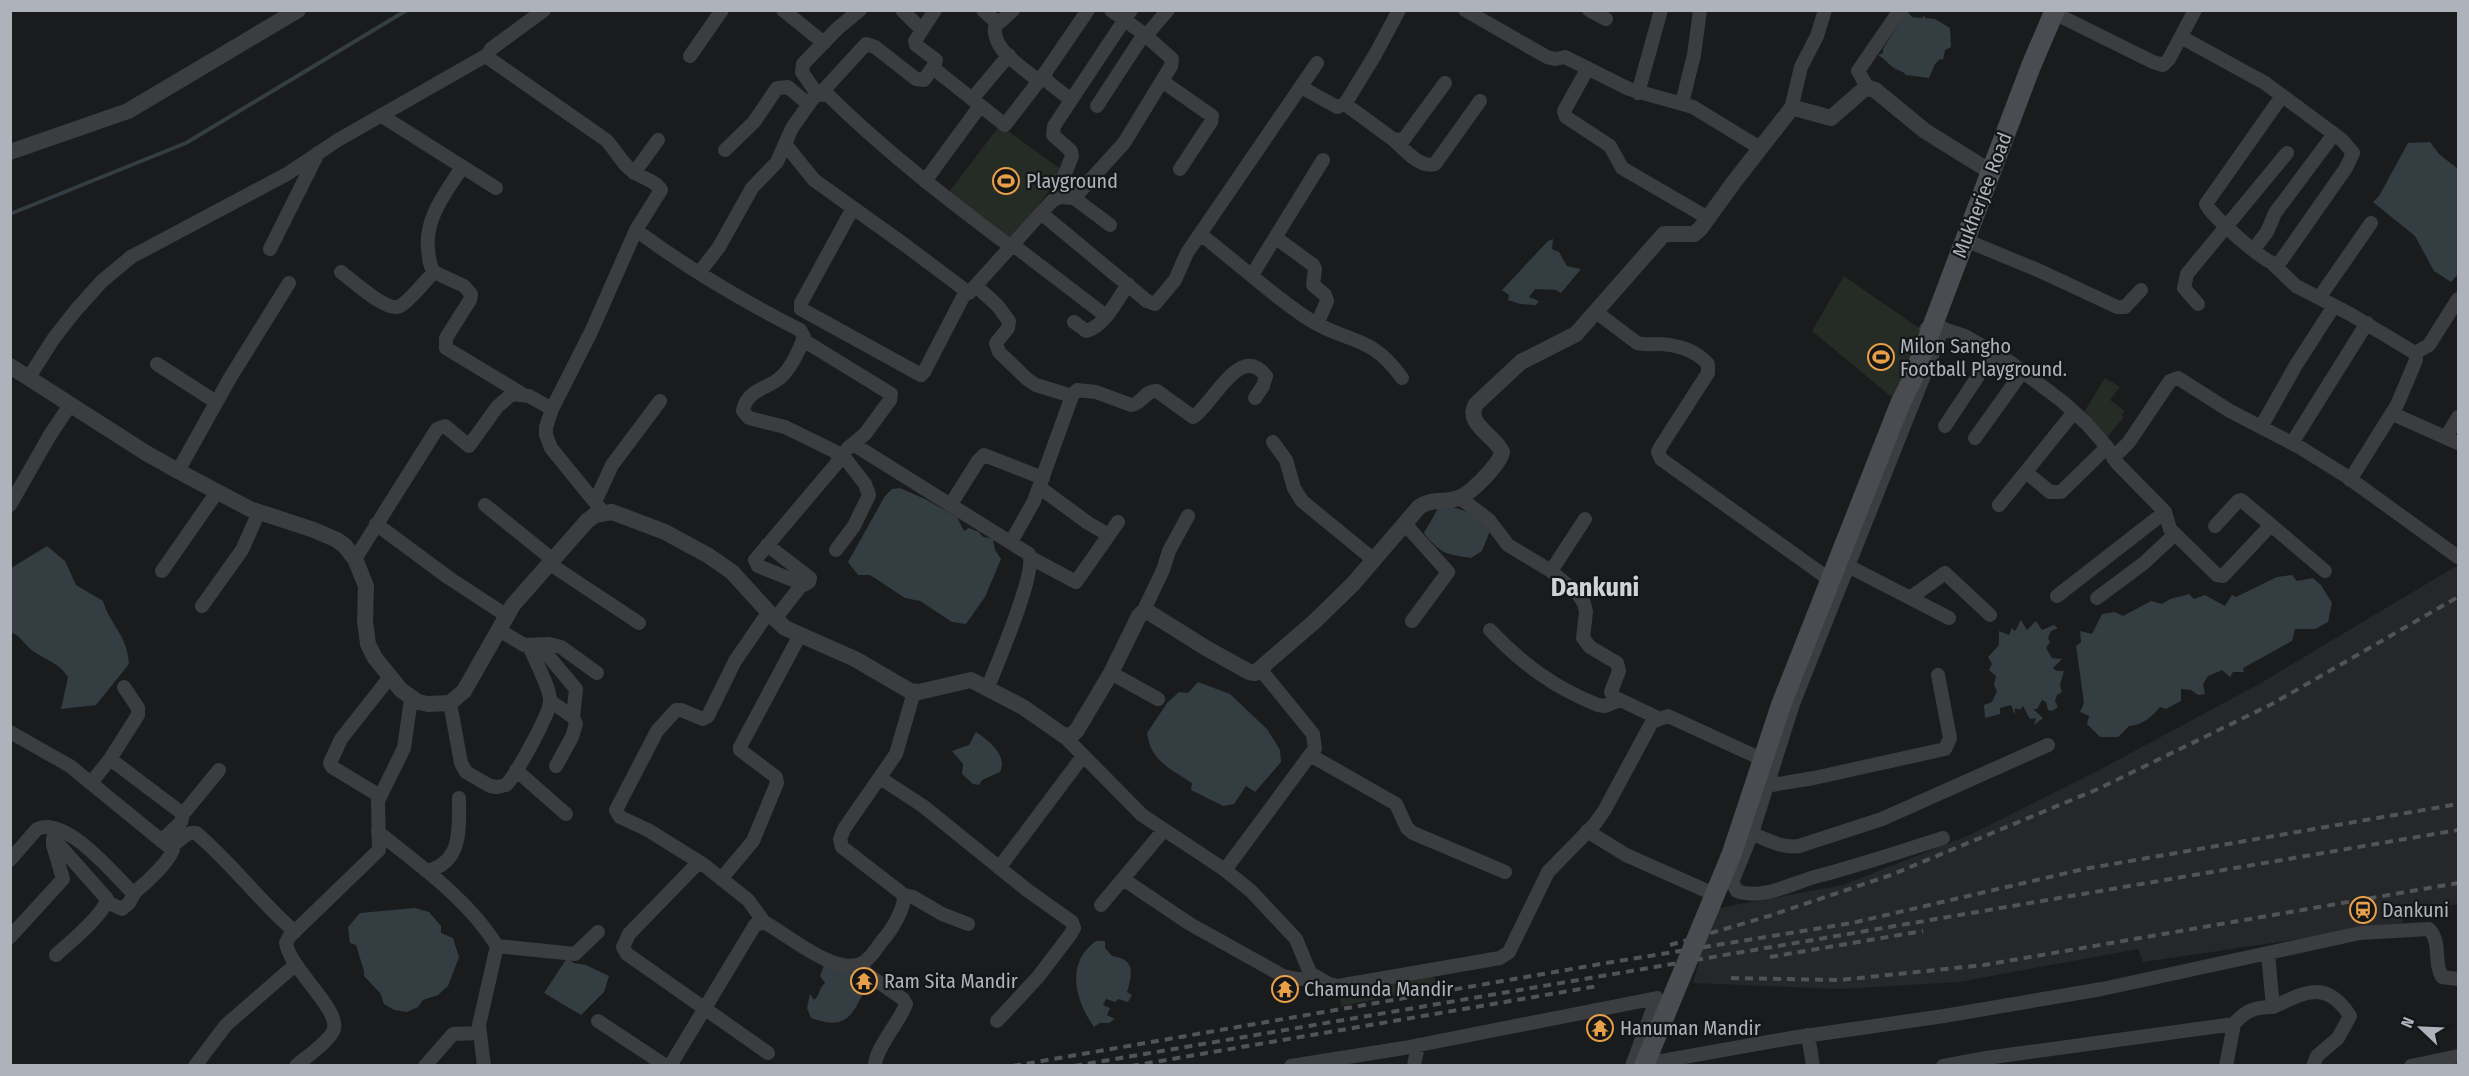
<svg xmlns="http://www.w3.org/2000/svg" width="2469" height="1076" font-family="'Fira Sans Condensed',sans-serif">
<rect width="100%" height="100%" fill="#1a1b1d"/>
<path fill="#262729" d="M2458 565V904L2404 913 2402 924 2143 962 2138 949 1959 982 1841 989 1693 983 1713 909 1843 885 1972 834 2101 769 2259 684Z"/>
<path fill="#252c25" d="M1000 125 1063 171 1013 240 949 192Z
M1844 276 1929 335 1900 404 1812 331Z
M2105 378 2120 387 2110 400 2125 411 2122 415 2124 417 2107 437 2084 412Z
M1434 975 1437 987 1341 1006 1339 989Z"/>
<path fill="#333d42" d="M1907 11 1912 17 1922 18 1924 15 1925 18 1935 19 1950 28 1951 47 1945 50 1943 60 1940 59 1935 64 1929 78 1906 75C1902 70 1898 71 1894 68 1888 64 1885 59 1878 55L1883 53V49Z
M2430 142 2439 154 2458 169V274L2451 282 2434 271 2415 236 2373 202 2379 196 2408 143Z
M1553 239 1552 249 1559 252 1567 266 1581 269 1561 293 1556 290 1535 289 1529 297 1539 301 1536 305 1520 304 1508 300 1509 295 1502 290 1548 241Z
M900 488 927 500 957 517 964 531 969 528 979 532 983 537 993 539 995 550 1001 559 985 597 966 624 952 622 920 601 905 598 870 575H858L848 562 885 496 892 489Z
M1440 505C1460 507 1476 515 1492 526L1482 551 1471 558C1445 554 1441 554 1424 533Z
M47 546 65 561 76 585 103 601C111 627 127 634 129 664L96 705 61 709 68 677C59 663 46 660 33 651 24 645 21 635 11 633V568Z
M2292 575 2297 581 2313 578 2321 585 2332 603 2328 622 2315 629H2295L2292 641 2243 668 2244 672H2233L2230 677 2222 670 2208 676 2203 684 2205 694 2198 695 2191 690 2181 689V701L2166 709 2160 707C2151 718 2142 725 2129 726L2118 737H2100L2087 724 2089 716 2080 712 2084 703 2076 646 2081 642 2080 631 2092 634 2102 614 2115 612 2123 616 2151 601 2162 604 2170 599 2189 594 2194 599 2205 595 2225 606 2232 595 2236 597 2277 577Z
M2021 620 2027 630 2036 621 2042 630 2054 625 2058 628 2051 631 2048 638 2050 642 2046 648 2052 658 2062 659 2053 668 2057 671H2064L2060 685 2062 692 2057 695 2055 701 2058 707 2052 711 2048 710 2046 702 2042 700 2037 709H2033L2043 718 2034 725 2036 718 2030 719 2023 706 2020 710 2015 708V715L2011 705 2000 708V714L1985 718 1984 705 1992 702 1997 691 1994 685 1996 676 1989 670 1992 664 1988 657 1999 645V631L2009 635 2012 628 2015 631Z
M1198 682 1230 694 1267 729 1280 750 1281 762 1255 792 1246 786 1234 804 1223 806 1191 790 1192 783C1170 768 1151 762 1147 733L1167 703 1179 692 1188 693Z
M976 732C989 741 1008 755 1000 772L982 780 979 785 973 784 962 774 963 764 952 751 969 745Z
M415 908 429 912 441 926V933L453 938 459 957 448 986 438 995 423 1000 418 1007 407 1012 394 1010 384 1004 380 993 364 976V971L356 945 350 943 348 927 360 913Z
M1096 941H1105V948L1112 956C1136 959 1132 974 1127 992L1132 995 1128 1002 1118 999 1115 1002 1106 999 1103 1005 1110 1008 1107 1015 1115 1019 1109 1023H1100L1094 1027C1075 1000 1065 963 1096 941Z
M567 958 574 963 586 965 609 976 604 992 581 1015 544 993Z
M825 963 841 968 868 983C853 1013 849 1032 811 1018L807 1008 810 994 814 1000C820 995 819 988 825 983L820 976Z"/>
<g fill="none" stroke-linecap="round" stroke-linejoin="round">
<path stroke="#333d42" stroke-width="4" d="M10 214 186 143 407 10"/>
<path stroke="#3c3d41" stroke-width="14" d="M544 10 491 49 487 57 606 140C616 150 623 166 634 172 642 178 656 181 661 190L636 230 591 332 552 409 546 427V435L551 448 603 512
M783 10 824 43
M902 10 921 29
M983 10 994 20 1000 22 1013 10
M1111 10 1144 34 1149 32 1168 10
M1465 10 1547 57 1555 59 1565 57 1629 89 1693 107 1760 148
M1589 10 1606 19
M2054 13 2153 62 2163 65 2169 59 2195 10
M996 22C988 48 1021 66 1039 81
M2181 37 2265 83 2342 140 2353 153 2346 168 2278 265C2265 264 2212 216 2206 204L2282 96
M690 56 722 10
M933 68 1005 125 1045 73
M1588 68 1564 111 1566 117 1610 146 1622 168 1708 218
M1162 81 1212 116 1211 122 1180 169
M1301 87 1337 107 1345 104 1375 55 1399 10
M1868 88 1858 71 1900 10
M821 93 866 44 875 47 916 79 924 80 935 64 936 60 916 45 915 41 935 10
M1638 93 1661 10
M815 94 828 95C885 151 947 199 1011 247
M972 99 1009 55
M1071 100 1047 81 1045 73 1088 10
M1682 103 1694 55 1700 10
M1345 104 1394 140 1404 139 1445 83
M1791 109 1801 67 1817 36 1825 10
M382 116 496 188
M1394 140C1404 149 1420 169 1435 164L1480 101
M785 144 814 180 905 245 969 293 1052 201 1060 197 1074 198 1124 143 1171 66 1172 59 1144 34 1097 106
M725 150 754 122 777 88 788 87 808 104
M462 167C446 193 425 217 428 249 429 258 429 265 434 272L464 286 471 294 470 300 446 338V348L522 394
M634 173 658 140
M925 181 980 106
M1074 198 1110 225
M1055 199 1072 156 1071 151 1053 135 1054 126 1131 10
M853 208 801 303V309L921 375 924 372 965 293
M1041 213 1147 301 1155 304 1175 280 1187 253 1317 63
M636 230C687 268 743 301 800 330L804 337C800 349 790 370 780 378 767 389 746 390 743 411L749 418 785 427 834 451 839 455 837 463 755 560 758 566 798 582 800 587 775 619
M1200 234C1237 262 1271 295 1310 320 1349 344 1371 334 1402 378
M1276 238 1313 265 1315 269 1313 285 1325 295 1327 301 1317 324
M1965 240 2040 271 2117 307H2125L2141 290
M1013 245 1106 316
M270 249 318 153
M2253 250 2267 232 2275 213 2334 134
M2274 265 2296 286 2350 314 2415 353 2416 360 2397 405 2350 480
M341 272C352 280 387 313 400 306 410 301 425 281 434 272
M699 273 719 247 752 188 777 162 792 128 814 97 815 91 802 72 803 64 838 28 860 10
M1252 275 1323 160
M976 286 997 305 1009 321 1008 328 996 343 999 352 1027 379 1036 385 1072 396
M2319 298 2371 223
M2198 304 2184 288 2187 274 2287 153
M1596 312 1637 343C1644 345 1649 344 1656 344 1676 344 1694 349 1708 364V373L1661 446 1658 452 1661 459 1826 577
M1074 322 1086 331C1104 327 1118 299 1128 284
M1926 329 1933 325 1965 336 2010 362 2063 402 2086 423 2107 447 2117 463 2165 512 2170 529 2217 575 2223 576 2271 525 2325 571
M803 340 891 394 890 400 865 434 848 448
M2415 353 2429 345 2458 299
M157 364 216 402
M29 377 54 338 76 310 102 281 131 257 287 174 338 140 487 55
M2393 414 2458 443
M1945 426 1994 352
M2261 427 2296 365 2334 306
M2446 437 2458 417
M1975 438 2023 371
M1273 442 1286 460 1294 488 1302 501 1374 560
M2292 443 2367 323
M853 444 1029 554C1037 572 997 664 988 687
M2113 458 2129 442 2170 381 2178 378 2230 411 2301 448 2346 476 2458 557
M178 471 230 378 289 283
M2026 472 2050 492H2061L2107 447
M1039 487 1088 523 1109 535
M1460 498 1489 520 1508 545 1551 571 1578 594 1584 603 1586 612 1583 638 1590 647 1617 663 1619 671 1611 692 1614 697 1658 718
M595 502 612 465 660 401
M951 504 978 461 984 455 1043 478
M10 505 50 435 70 405
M485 505 553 560
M1999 505 2074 412
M376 524 449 578 507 616
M1405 524 1448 572 1412 621
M2215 526 2238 501 2241 500 2271 525
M1011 542 1034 501 1072 396 1077 390 1096 392 1131 405C1142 404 1145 390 1157 391L1193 417C1213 405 1239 342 1266 376L1263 386 1255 398
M767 545 810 578 809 582 800 587
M836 550 854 526 869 495 865 484 841 453
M1031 558 1076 582 1118 522
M355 559 437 429 445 426 469 446 497 407 512 394 529 396 552 409
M550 564 639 623
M1850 567 1949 618
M162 571 217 492
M1551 571 1585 519
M2057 596 2165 512
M1910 598 1945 573 1990 615
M2097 598 2144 563 2175 534
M202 606 242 550 259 512
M1143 612 1163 570 1169 551 1188 516
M499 630 524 645 549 644 561 647 597 673
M1490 630C1522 664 1555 688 1598 705L1605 706 1620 700
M539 645 576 689 573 717
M1261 670 1313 734 1315 749 1310 755
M1111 673 1158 699
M550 701 573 717 576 724 572 737 556 766
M450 703 461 763 466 772 490 786 497 787 506 785C516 775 549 715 550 702 551 688 534 660 529 645
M10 732 70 766 168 846C180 845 183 831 196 833 232 863 259 901 295 932
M1063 735 1142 815 1225 870 1251 891 1296 939 1310 973 1329 984 1338 986 1500 958 1509 952 1548 872 1594 825 1604 811 1652 722 1668 716 1755 756
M110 759 183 814 181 822 161 841
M516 770 566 814
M880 778 923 806 1027 890 1072 922 1074 928 1070 935 1038 977 997 1021
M91 783 110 759 138 715V708L124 687
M1766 786 1814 778 1945 749 1950 738 1938 675
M380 796 332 767 330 763 341 739 390 677
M183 814 219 770
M1587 831 1626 855 1707 891
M1746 831C1762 837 1781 849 1799 846L1882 819 2048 745
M378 832C420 866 468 899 497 946L479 1025 484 1066
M53 838 107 899C104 915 69 943 56 955
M1943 838C1902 851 1863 864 1822 875 1795 881 1764 901 1737 891L1732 882 1752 833 1793 704 1943 328
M10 860 37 829C65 816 110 870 129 889L135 892C146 883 173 859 174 845
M704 865 648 830 620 817 616 810 657 731 676 710H681L703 719 708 716 735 661 768 613
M999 868 1083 756
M1225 870 1310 755 1396 804 1407 828 1413 833 1505 872
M427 871C463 862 459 828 459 798
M721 879 753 841 777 783 776 777 740 750V747L800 635
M1123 879 1190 924 1283 976 1298 979 1315 978
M904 895 913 897 942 914 968 924
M107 902 122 909 129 903 135 892
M1101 905 1163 831
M764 922 748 900 704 865H696L629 934 623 947 627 954 768 1053
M10 937 63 879 53 845V839
M497 946 575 954 598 932
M2268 954 2273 1007C2306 992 2326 979 2350 1016L2338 1038 2317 1056 2313 1066
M860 964 867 974 903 999 906 1004C901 1020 874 1050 875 1066
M598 1021 666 1066
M1808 1035 1813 1066
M1639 1065 1791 1038 1944 1016 2102 989 2360 933 2429 929C2442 943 2433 962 2442 977L2458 979
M195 1066 226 1025 295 965
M296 1066C305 1058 331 1040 334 1029 339 1008 290 969 286 943L289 937 379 850 378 801 404 748 411 699
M425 1066 453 1034 479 1033
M670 1066 755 925 764 922C787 934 838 979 864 962 871 958 877 948 882 941 891 931 905 909 904 895L842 847 840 839 844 829 896 754 914 692
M1291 1066 1404 1048 1657 998 1632 1066
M1414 1066 1418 1045
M1943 1066 1986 1058 2234 1024C2246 1010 2255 1007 2273 1007
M2226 1066 2234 1024
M2411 1066 2458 1056"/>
<path stroke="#3c3d41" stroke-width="16" d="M10 152 128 111 298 10
M10 366 146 453 178 471 250 509 314 530 337 540 345 546 355 559 366 586 365 621 368 644 375 658 401 690 418 702 428 704 450 703 464 691 513 605 587 521 595 515 612 512 665 532 709 556 732 572 772 616 785 628 855 659 910 691 919 692 971 680 1023 707 1063 735 1071 736 1077 730 1111 673 1139 616 1143 612 1150 613 1206 648 1249 672 1255 673 1314 622 1353 584 1419 507C1433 497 1446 504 1461 497 1472 492 1500 464 1502 452 1496 436 1464 424 1476 404L1521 362 1576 334 1664 234H1694L1700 229 1734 182 1791 109H1798L1831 118 1863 90 1868 88 1875 90 1925 131 1991 172"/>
<path stroke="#4a4c51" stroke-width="20" d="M1912 380 2031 66 2055 10"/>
<path stroke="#515358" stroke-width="4" stroke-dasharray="8 6" stroke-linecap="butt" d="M1670 945 1769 916 1891 875 2098 789 2272 704 2458 597
M1770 957 1923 931
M1731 978 1840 980 1984 965 2458 883
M1013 1066 1618 961 1852 923 2084 869 2458 804
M1074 1066 2458 830
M1131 1066 1598 986"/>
<path stroke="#4a4c51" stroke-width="20" d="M1644 1066 1732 853 1781 705 1900 404 1912 380"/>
</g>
<defs>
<symbol id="stadium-ring" viewBox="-11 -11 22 22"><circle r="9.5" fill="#151618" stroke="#e7a048" stroke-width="1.5"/><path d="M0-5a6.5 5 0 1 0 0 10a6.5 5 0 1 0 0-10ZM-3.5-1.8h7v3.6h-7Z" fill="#e7a048"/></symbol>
<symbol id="station-ring" viewBox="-11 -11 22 22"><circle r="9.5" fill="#151618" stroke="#e7a048" stroke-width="1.5"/><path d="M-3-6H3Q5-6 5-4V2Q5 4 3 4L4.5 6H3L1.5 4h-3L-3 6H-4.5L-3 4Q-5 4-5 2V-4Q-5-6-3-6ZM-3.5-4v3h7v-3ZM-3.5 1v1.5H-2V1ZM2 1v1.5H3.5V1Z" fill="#e7a048"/></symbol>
<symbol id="temple-ring" viewBox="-11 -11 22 22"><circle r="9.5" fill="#151618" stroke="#e7a048" stroke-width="1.5"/><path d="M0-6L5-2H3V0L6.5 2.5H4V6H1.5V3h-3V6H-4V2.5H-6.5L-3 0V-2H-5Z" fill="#e7a048"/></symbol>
</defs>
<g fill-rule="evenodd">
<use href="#stadium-ring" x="991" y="166" width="30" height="30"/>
<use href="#stadium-ring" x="1866" y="342" width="30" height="30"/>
<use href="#station-ring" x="2348" y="895" width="30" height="30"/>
<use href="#temple-ring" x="849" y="966" width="30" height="30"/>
<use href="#temple-ring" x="1270" y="974" width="30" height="30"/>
<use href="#temple-ring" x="1585" y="1013" width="30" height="30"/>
</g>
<g text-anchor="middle" stroke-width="4.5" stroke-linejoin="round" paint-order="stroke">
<g font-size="20" fill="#aeb3bb" stroke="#151618" text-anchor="start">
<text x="1026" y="188">Playground</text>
<text x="1900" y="353">Milon Sangho<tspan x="1900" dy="23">Football Playground.</tspan></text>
<text x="2382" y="917">Dankuni</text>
<text x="884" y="988">Ram Sita Mandir</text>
<text x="1304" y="996">Chamunda Mandir</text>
<text x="1620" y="1035">Hanuman Mandir</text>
</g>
<g font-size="20" fill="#aeb3bb" stroke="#151618">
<text transform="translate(1982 195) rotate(-69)" y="7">Mukherjee Road</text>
</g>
<g font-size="26" font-weight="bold" fill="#cfd2d7" stroke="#151618">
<text x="1595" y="596">Dankuni</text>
</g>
</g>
<rect width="2469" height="1076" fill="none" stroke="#aeb3bb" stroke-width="24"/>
<g transform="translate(2421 1028) rotate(293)" stroke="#151618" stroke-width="4.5" paint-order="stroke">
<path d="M0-4.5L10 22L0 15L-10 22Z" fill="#aeb3bb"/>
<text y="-9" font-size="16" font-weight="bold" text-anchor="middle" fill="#aeb3bb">N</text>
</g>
</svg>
